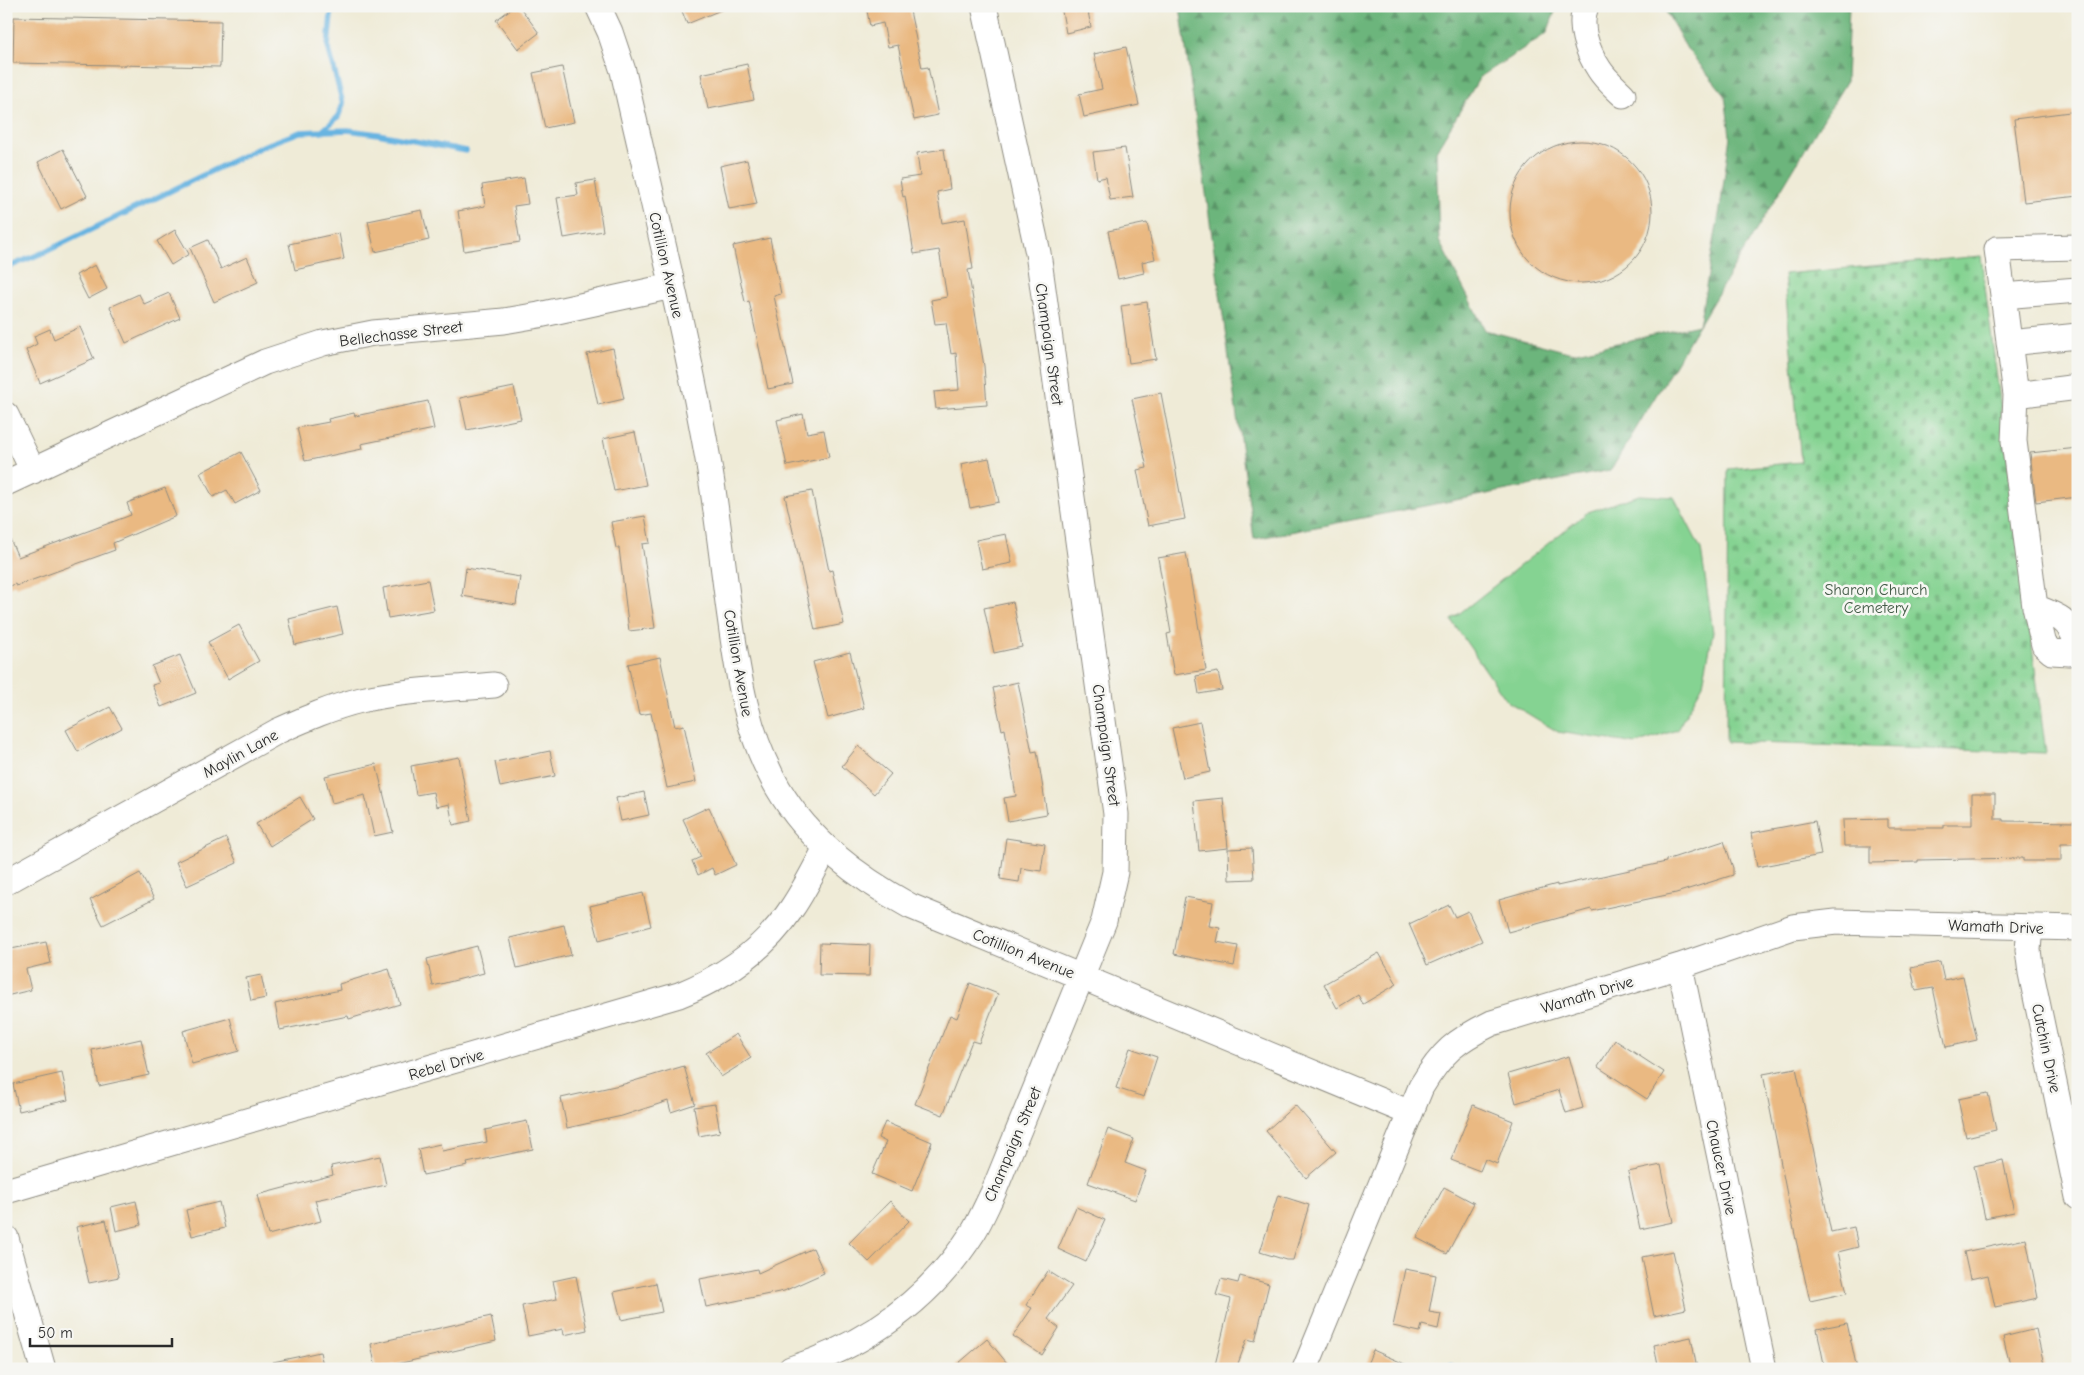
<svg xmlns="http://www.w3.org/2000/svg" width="2084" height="1375" font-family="'Comic Neue',sans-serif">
<defs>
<pattern id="forest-firs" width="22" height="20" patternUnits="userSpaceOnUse" patternTransform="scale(1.25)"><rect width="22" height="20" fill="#6cb57c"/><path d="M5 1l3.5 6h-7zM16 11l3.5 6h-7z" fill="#599366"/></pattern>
<pattern id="cemetery-stones" width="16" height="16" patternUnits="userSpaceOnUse" patternTransform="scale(1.25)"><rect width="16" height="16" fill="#85d392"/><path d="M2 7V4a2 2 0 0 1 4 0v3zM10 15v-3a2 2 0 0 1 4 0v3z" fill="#73b57e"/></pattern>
</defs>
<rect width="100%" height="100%" fill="#f6f6f2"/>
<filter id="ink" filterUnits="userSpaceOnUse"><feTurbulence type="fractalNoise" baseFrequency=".02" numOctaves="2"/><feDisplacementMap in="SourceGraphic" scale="10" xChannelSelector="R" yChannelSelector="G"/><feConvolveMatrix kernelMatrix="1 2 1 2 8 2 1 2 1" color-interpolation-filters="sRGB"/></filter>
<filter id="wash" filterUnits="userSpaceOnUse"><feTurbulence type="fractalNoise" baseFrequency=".0096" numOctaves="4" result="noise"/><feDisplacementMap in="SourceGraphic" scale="20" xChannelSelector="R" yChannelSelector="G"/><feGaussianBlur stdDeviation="1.12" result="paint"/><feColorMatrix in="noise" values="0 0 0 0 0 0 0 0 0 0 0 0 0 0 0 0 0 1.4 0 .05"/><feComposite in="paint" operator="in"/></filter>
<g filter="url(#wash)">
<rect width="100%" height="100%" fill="#efebd7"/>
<path fill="#85d392" stroke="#587f5e" d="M1639 495 1674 497 1701 549 1713 632 1703 684 1677 730 1636 744 1558 732 1507 701 1451 620 1588 512Z"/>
<path fill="url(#forest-firs)" stroke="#4c7054" d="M1180 6H1348L1356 10 1357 6H1557L1547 33 1480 77 1436 151 1439 241 1485 330 1572 353 1699 325 1720 209 1730 136 1725 95 1687 49 1663 6H1849L1846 82 1611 470 1254 539Z"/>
<path fill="url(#cemetery-stones)" stroke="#587f5e" d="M1981 256 2046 753 1726 742 1728 469 1801 462 1784 274Z"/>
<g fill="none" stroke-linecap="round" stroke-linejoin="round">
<path stroke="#68b4e1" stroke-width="5.5" d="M321 132 338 117 343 104 328 46 331 15
M6 268 47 251 263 146 300 132 348 130 378 134 466 151
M1451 1366 1453 1369"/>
</g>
<g id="blocks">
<path fill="#eab982" d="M515 6H519L539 33 518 49 496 20Z
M680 6H728V7L687 24Z
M866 6H909L922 68 928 67 938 115 914 120 898 45 888 47 883 23 870 26Z
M1061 6H1087L1091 27 1066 33Z
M14 17 221 21 220 67 13 63Z
M1126 47 1139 105 1084 117 1079 94 1102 89 1094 54Z
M747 64 754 100 708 109 701 74Z
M562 67 574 122 545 128 533 73Z
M2078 111V196L2024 202 2014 119Z
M1510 212a71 71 0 1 1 142 0a71 71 0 1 1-142 0Z
M1125 148 1133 197 1110 200 1106 177 1097 179 1093 152Z
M63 149 87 196 61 209 38 162Z
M944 149 950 189 937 192 942 223 965 219 973 269 968 270 984 366 987 405 936 409 934 392 959 390 956 353 951 354 946 323 935 324 931 300 947 297 939 250 914 254 905 196 903 197 900 179 920 176 917 153Z
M747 160 757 204 729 209 720 166Z
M524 178 528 204 514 206 520 242 464 251 458 211 485 206 482 185Z
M595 180 603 231 564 238 557 198 578 195 576 183Z
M422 210 429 240 375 252 368 221Z
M1147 223 1155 259 1142 262 1144 273 1118 279 1108 231Z
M175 230 189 254 171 265 157 241Z
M339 233 344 259 295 270 289 244Z
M770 238 781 294 774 296 793 384 768 389 749 301 745 302 733 246Z
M208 240 221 269 247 257 258 282 214 302 190 248Z
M95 265 107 289 88 299 76 275Z
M169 293 180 318 126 343 110 307 139 294 144 304Z
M1147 302 1156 359 1129 363 1121 306Z
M80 327 94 359 40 383 26 350 37 344 34 336 50 329 54 339Z
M613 348 624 399 598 405 587 354Z
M514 387 521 419 467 430 460 398Z
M1161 393 1185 519 1148 526 1137 470 1147 468 1132 399Z
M428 401 434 429 361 444 362 449 305 461 297 428 329 422 328 419 354 413 355 416Z
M803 414 807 433 824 430 829 457 787 466 777 420Z
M635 432 646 485 614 491 603 439Z
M2078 448V497L2036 502 2030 453Z
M241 452 261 490 235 504 227 490 213 497 200 473Z
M989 458 999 502 970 508 961 464Z
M165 488 176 516 113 543 115 550 16 586 15 584 6 588V530L18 557 131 515 127 503Z
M812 491 829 571 832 570 844 624 815 630 785 496Z
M645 516 650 543 642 544 655 628 629 631 619 548H616L611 522Z
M1006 534 1012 563 982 569 976 540Z
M1186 553 1206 670 1174 675 1167 634 1171 633 1158 558Z
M466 568 520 577 516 605 462 596Z
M428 580 434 610 388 618 383 588Z
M1013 602 1022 647 994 653 984 608Z
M337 607 343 634 295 645 289 619Z
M239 625 259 661 228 679 208 642Z
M850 652 864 708 828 718 813 662Z
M180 655 196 693 161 707 152 685 159 683 152 666Z
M660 657 675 727 684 725 696 782 667 788 651 713 639 715 628 664Z
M1218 672 1222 690 1199 694 1196 676Z
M1018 682 1032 752 1037 751 1047 814 1008 821 1004 798 1016 796 1005 729 1002 730 993 688Z
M110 707 122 728 78 752 66 730Z
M1200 722 1210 772 1183 778 1172 728Z
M858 746 891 774 874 794 842 766Z
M550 751 555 776 500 787 495 762Z
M459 757 471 821 453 825 449 804 436 807 433 792 416 795 411 766Z
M376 764 393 832 374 836 365 795 332 803 325 776Z
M644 792 649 815 621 821 616 798Z
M1972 794H1995V819H2003V821L2078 822V844H2061V861H2023V858L1918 860V862L1870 863V846H1844L1843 820 1888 819V828H1944V825H1972Z
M300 797 313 819 270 846 256 824Z
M1223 798 1228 848 1199 851 1194 801Z
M709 807 736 865 715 875 712 868 698 875 692 861 701 857 683 819Z
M1815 821 1821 855 1757 867 1751 833Z
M226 838 237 863 187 886 176 862Z
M1006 838 1045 844 1041 871 1021 868 1019 882 1000 879Z
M1724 841 1733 868V875L1676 893 1592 911 1591 909 1508 932 1499 900 1557 884V886L1666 862V860Z
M1252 848 1254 879 1229 880 1228 849Z
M140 873 154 899 103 925 90 900Z
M643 893 651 926 599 940 590 906Z
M1185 897 1213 902 1209 926 1220 928 1217 942 1238 946 1234 966 1174 954Z
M1449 905 1455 917 1468 911 1482 941 1427 965 1409 924Z
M564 925 571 955 517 968 510 938Z
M46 942 51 963 26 969 31 990 6 996V950Z
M820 943 870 945 869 976 819 975Z
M477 946 484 973 433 986 427 959Z
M1379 953 1397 984 1363 1004 1358 995 1337 1008 1324 984Z
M1940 962 1944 980 1963 976 1977 1040 1946 1047 1933 988 1916 991 1911 968Z
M389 969 400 1004 349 1019 348 1016 280 1030 275 1004 340 990 339 984Z
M261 975 266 998 251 1001 246 978Z
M970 983 998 994 979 1043 972 1041 943 1115 915 1104 950 1015 957 1018Z
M230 1018 239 1051 192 1064 183 1031Z
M736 1034 751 1058 721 1077 706 1053Z
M141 1039 149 1075 99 1086 92 1050Z
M1615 1040 1664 1072 1647 1099 1598 1067Z
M1130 1048 1157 1057 1144 1097 1116 1088Z
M1569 1056 1583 1108 1566 1113 1559 1090 1516 1103 1508 1074Z
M684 1066 695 1104 671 1112 668 1101 622 1116 567 1128 561 1098 624 1084Z
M1796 1068 1831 1232 1854 1227 1858 1247 1838 1252 1847 1293 1810 1301 1796 1240 1763 1074Z
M62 1073 68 1100 19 1111 13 1084Z
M1988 1093 1996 1130 1966 1137 1958 1099Z
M715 1104 720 1132 699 1136 694 1107Z
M1295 1105 1336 1152 1306 1178 1266 1131Z
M1473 1105 1513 1121 1497 1164 1485 1159 1480 1171 1451 1160Z
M527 1121 533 1149 467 1163 468 1166 423 1175 418 1149 440 1144 442 1151 487 1142 485 1130Z
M885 1122 932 1142 912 1191 872 1174 886 1142 878 1138Z
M1108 1129 1134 1139 1125 1163 1146 1171 1135 1200 1088 1183Z
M380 1156 386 1185 315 1200 321 1221 268 1235 257 1195 333 1175 331 1166Z
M2003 1160 2014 1212 1985 1218 1974 1166Z
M1661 1165 1673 1222 1640 1229 1628 1172Z
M1444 1187 1474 1203 1447 1254 1417 1238Z
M1278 1195 1309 1205 1293 1260H1286L1260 1252Z
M136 1201 141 1225 116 1231 111 1207Z
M890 1201 909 1221 869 1262 849 1243Z
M219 1202 225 1228 192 1236 186 1210Z
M1076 1207 1105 1220 1086 1262 1058 1249Z
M106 1220 119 1277 89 1283 76 1227Z
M2026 1239 2038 1298 1995 1307 1988 1275 1970 1279 1964 1252Z
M813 1248 824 1273 784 1291 706 1307 700 1279 742 1271 743 1272 757 1269 758 1273Z
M1673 1251 1686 1309 1654 1316 1642 1257Z
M1405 1269 1436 1275 1429 1312 1441 1314 1438 1329 1422 1325 1420 1332 1393 1326Z
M1048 1271 1072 1286 1048 1319 1059 1328 1042 1355 1013 1336 1032 1308 1026 1305Z
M576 1276 587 1330 564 1335 563 1329 528 1336 522 1306 557 1299 553 1281Z
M1240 1276 1269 1284 1255 1341 1247 1339 1236 1369H1214L1231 1299 1216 1295 1221 1279 1238 1283Z
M656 1283 662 1312 621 1320 614 1292Z
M491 1316 496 1341 376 1369 371 1344Z
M1847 1323 1857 1369H1825L1817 1329Z
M2036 1329 2045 1369H2011L2003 1337Z
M1691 1337 1697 1369H1659L1654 1345Z
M987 1339 1012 1369H952Z
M1373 1350 1416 1369H1365Z
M320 1352 324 1369H274L273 1362Z"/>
</g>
</g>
<g filter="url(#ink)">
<use href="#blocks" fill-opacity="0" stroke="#8d8b81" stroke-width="1"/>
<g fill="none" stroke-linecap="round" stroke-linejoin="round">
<defs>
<path id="minor" d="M598 6 610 32 623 71C653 204 687 337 710 471 718 519 723 568 730 617 738 676 747 735 778 788 809 841 857 877 910 906L1410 1113
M1586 6C1578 26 1587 51 1599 69 1605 79 1615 87 1623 95
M2003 296 2078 290
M2009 343 2078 336
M2016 395 1997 249 2078 247
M6 415 33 471
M6 483 265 362 323 343 373 333 504 321 539 315 672 286
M2035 607C2056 615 2069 619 2076 641L2069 653 2052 652 2044 645 2035 607 2014 441 2016 395 2078 387
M6 882 278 731C305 719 332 707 361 700 405 690 450 689 494 685
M2030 927 2028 950 2031 973 2078 1197
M1680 966 1764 1369
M6 1191 679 995C724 977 765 949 792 908 805 889 815 868 826 848
M6 1238 43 1369
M791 1369C868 1344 930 1300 974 1231 981 1219 987 1205 993 1193L1104 921 1115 872 1116 814 1038 253 984 6
M1305 1369 1421 1087C1442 1052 1455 1041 1492 1023L1680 966 1793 927 1836 922 2078 928"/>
</defs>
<use href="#minor" stroke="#8d8b81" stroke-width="27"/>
<use href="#minor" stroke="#fff" stroke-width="25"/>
</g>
</g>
<g text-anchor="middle" stroke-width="5" stroke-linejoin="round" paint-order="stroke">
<g font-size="16" fill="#2b2b2b" stroke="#f6f6f2">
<text transform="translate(667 265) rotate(77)" y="6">Cotillion Avenue</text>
<text transform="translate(401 333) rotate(-7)" y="6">Bellechasse Street</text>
<text transform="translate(1050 344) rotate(82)" y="6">Champaign Street</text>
<text transform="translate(739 663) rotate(80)" y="6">Cotillion Avenue</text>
<text transform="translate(1107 745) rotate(82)" y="6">Champaign Street</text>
<text transform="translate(240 753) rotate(-29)" y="6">Maylin Lane</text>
<text transform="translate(1996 926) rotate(2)" y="6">Wamath Drive</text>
<text transform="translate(1024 953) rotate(22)" y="6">Cotillion Avenue</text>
<text transform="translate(1587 994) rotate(-17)" y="6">Wamath Drive</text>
<text transform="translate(2047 1048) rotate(78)" y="6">Cutchin Drive</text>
<text transform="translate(446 1064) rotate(-16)" y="6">Rebel Drive</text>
<text transform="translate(1012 1144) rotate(-67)" y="6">Champaign Street</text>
<text transform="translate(1722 1167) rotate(78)" y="6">Chaucer Drive</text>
</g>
<g font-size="16" fill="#465d4a" stroke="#f6f6f2">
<text x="1876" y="595">Sharon Church<tspan x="1876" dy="18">Cemetery</tspan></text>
</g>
</g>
<rect width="2084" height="1375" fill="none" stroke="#f6f6f2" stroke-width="25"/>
<path d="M30 1338v8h142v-8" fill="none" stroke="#2b2b2b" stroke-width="2.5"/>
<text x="38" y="1338" font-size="15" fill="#2b2b2b" stroke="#f6f6f2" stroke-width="4" paint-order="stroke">50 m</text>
</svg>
